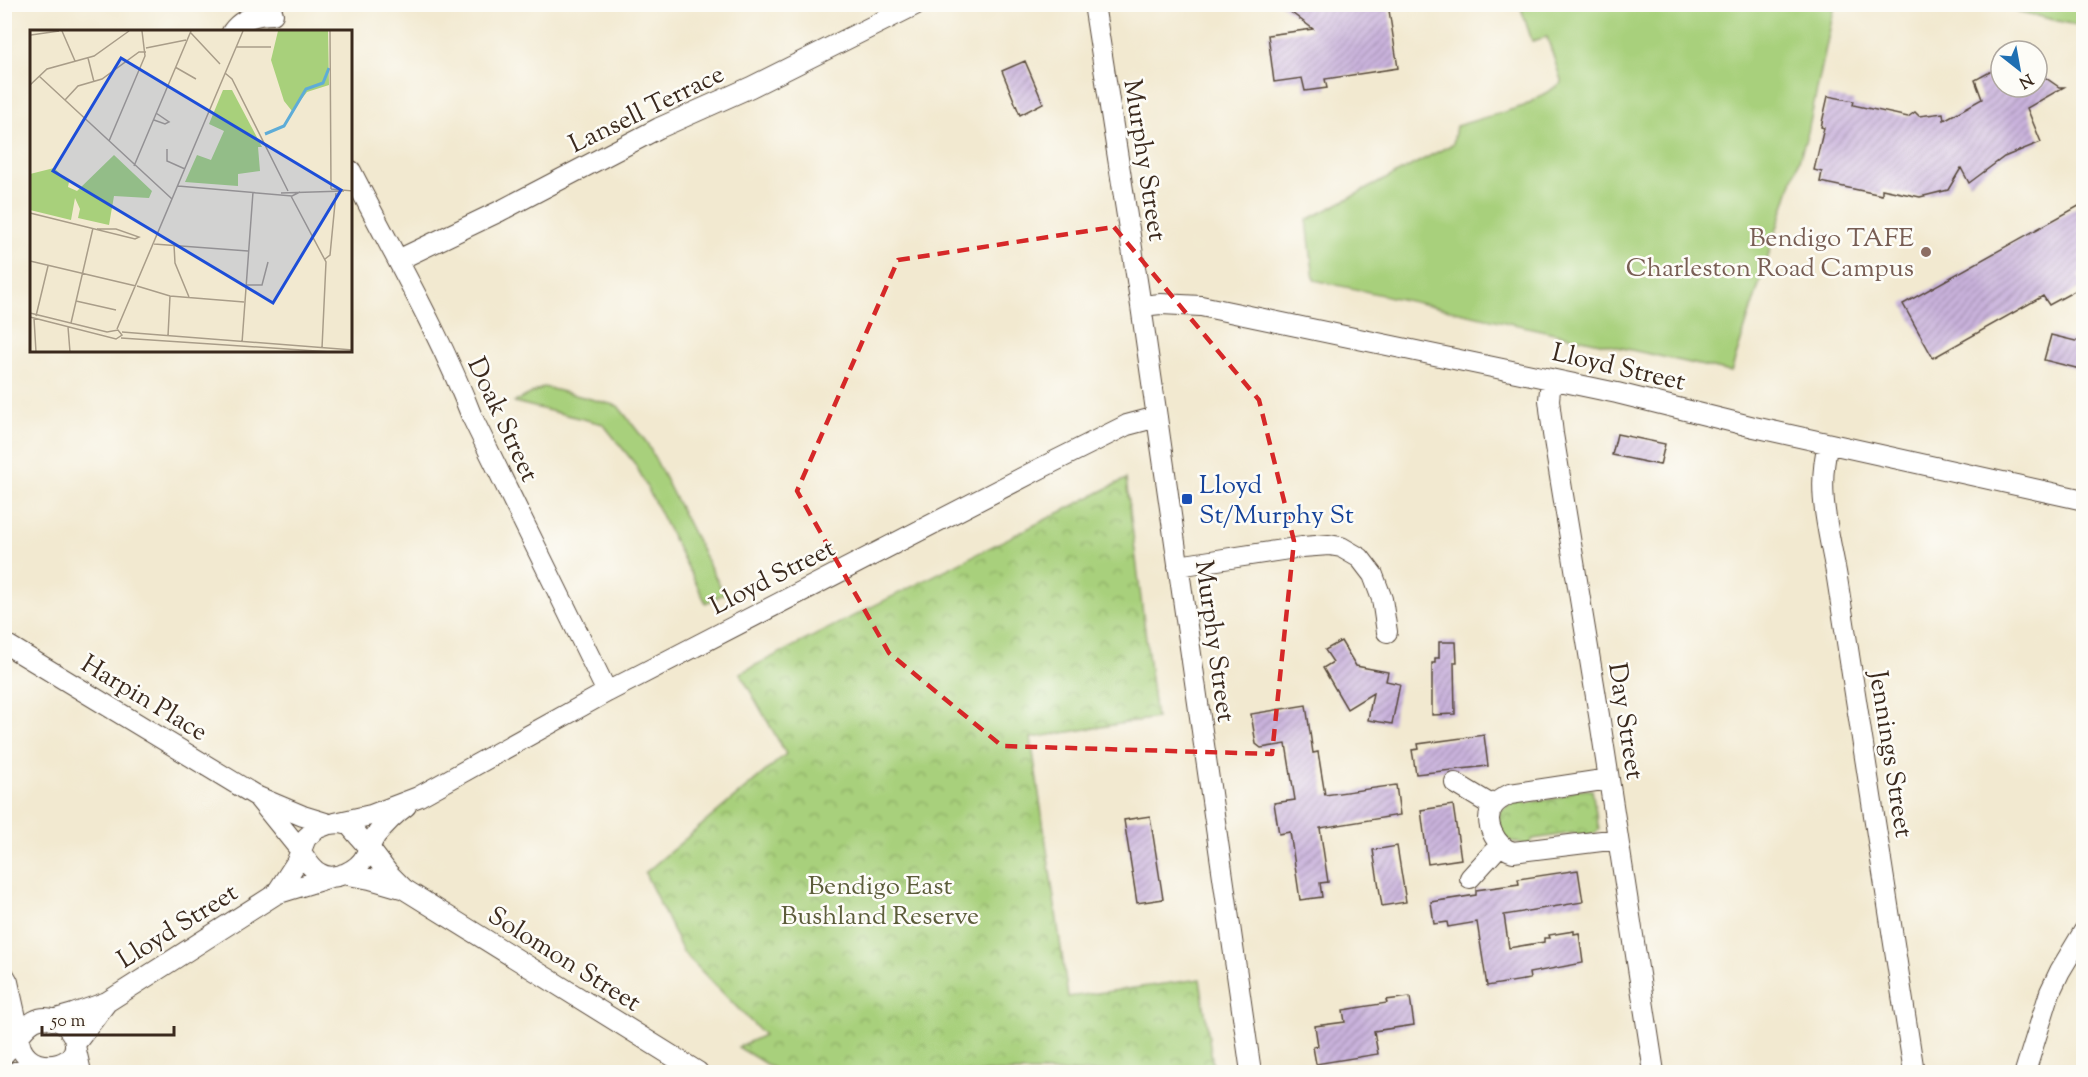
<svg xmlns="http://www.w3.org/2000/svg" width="2088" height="1077" font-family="'Sorts Mill Goudy',serif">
<defs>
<pattern id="park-crowns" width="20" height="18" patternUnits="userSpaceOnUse" patternTransform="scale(1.5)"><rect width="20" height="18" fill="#a8d07b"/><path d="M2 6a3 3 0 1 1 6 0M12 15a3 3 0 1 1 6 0" fill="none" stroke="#8aa964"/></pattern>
<pattern id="building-hatch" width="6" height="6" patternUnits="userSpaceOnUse" patternTransform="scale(1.5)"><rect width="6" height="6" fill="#c9b2dc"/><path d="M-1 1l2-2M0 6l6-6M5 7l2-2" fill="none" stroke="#a491b2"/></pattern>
</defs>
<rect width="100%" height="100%" fill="#fdfcf7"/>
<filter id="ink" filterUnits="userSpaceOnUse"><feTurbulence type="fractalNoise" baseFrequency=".0167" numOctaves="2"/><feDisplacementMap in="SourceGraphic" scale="12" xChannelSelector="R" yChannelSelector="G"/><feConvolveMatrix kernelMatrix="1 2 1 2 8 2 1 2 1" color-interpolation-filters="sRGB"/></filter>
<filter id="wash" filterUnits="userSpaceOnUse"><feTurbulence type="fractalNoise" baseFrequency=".008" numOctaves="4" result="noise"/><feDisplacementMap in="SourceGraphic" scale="24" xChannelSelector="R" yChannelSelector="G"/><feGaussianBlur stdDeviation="1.35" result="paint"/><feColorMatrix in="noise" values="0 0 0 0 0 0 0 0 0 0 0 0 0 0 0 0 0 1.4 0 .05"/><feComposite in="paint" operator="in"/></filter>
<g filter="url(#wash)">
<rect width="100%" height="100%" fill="#f2e9d0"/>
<path fill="#a8d07b" stroke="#727d4c" stroke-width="1.5" d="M1520 5H1835L1808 132 1731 372 1314 280 1307 220 1453 144 1456 126 1524 106 1562 83 1547 37 1532 41Z
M1991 5H2083V27Z
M544 387 618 406 647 443 724 594 706 603 635 464 603 424 514 402Z"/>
<path fill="url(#park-crowns)" stroke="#727d4c" stroke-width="1.5" d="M1126 479 1156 718 1031 738 1068 997 1200 979 1214 1072H779L738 1047 764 1035 683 952 645 873 786 754 740 673Z
M1576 789 1592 790 1599 830 1587 838 1573 833 1533 839 1528 846 1504 839 1498 822 1500 811 1521 797 1527 803 1558 798Z"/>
<g id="blocks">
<path fill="url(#building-hatch)" d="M1280 4H1388L1398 68 1325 79 1327 88 1305 91 1302 78 1274 82 1268 35 1313 29Z
M1025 61 1043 103 1020 115 1002 71Z
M2001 66V87H2037V72L2059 87H2064L2027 108 2041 142 2004 157 1969 183 1961 168 1948 190 1920 197 1882 189V195L1820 182 1822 172 1814 170 1824 128 1821 127 1828 96 1854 101 1853 105 1908 117 1915 112 1919 116 1943 113 1944 120 1982 99 1975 80Z
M2084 203V273L2078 276 2084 286 2049 305 2043 296 1933 358 1903 304Z
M2051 335 2084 343V370L2044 360Z
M1617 434 1665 444 1660 465 1612 455Z
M1341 641 1356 666 1388 672 1386 681 1400 684 1392 724 1368 720 1373 693 1347 709 1323 668 1333 662 1325 650Z
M1439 642H1456L1457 662H1454L1455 714 1432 715V663H1435V658H1439Z
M1306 705 1313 753 1318 752 1325 795 1396 785 1400 815 1320 828 1328 882 1320 883 1322 897 1300 900 1290 832 1279 834 1274 803 1295 800 1286 744 1261 748 1256 744 1251 714Z
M1484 735 1488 766 1416 774 1412 750 1419 749 1418 744Z
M1453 805 1461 859 1428 864 1421 810Z
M1150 816 1163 899 1137 903 1124 820Z
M1397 846 1406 902 1382 906 1373 850Z
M1578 870 1583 902 1504 915 1509 948 1544 942V938H1550L1549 935 1574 931V934L1579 933 1583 963 1529 973 1530 979 1487 986 1477 922 1448 927 1447 922 1434 924 1431 902 1476 895V890L1519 884 1518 879Z
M1410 997 1414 1025 1374 1031 1378 1054 1316 1064 1313 1047 1318 1046 1315 1026 1345 1022 1343 1010 1387 1003 1386 1000Z"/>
</g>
</g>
<g filter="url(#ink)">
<use href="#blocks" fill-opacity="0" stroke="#564739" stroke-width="1.5"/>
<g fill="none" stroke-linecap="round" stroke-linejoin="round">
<defs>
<path id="minor" d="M1094 4 1141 306 1251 1072
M232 32C242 18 256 14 273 14
M351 171C392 252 439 331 472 417L607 692
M398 260 500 211 659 128 751 87 917 4
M1141 306 1161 304 1201 306 1617 393 1754 427 2084 500
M1551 379 1549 400 1553 434 1600 721 1654 1072
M1828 444C1816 492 1829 531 1837 578L1914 1072
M1178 566 1302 547 1329 545 1341 547 1360 558 1373 575 1382 599 1387 632
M4 643 258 797 303 816 329 824
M1609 779 1510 794C1504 797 1498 800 1494 805 1481 821 1496 847 1513 852L1618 839
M1455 783 1493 806
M259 799 301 851
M335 823 371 815 418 797 607 692 1041 468 1127 425 1157 417
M369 848 388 873 404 889 698 1072
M301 852C306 859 311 869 319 873 334 883 359 870 366 855 370 848 371 842 376 835 385 824 395 814 406 806
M343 874 370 879 401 888
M1470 878 1500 845
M276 894 296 863 306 838 316 829 329 824 341 823 349 825 368 847
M4 975 8 982 20 1036
M52 1020 73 1014 107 1002 276 894 331 877
M75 1044 107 1002
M75 1046 81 1072
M4 1054C21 1037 31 1006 62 1023 68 1027 74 1035 75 1042 79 1071 19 1077 19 1036
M15 1072 39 1066
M2025 1072 2050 992 2060 971 2084 931"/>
</defs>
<use href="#minor" stroke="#564739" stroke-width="22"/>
<use href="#minor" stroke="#fff" stroke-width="20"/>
</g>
</g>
<path fill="none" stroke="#d62828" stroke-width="4.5" stroke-dasharray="12 8" stroke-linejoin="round" d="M1114 227 1259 400 1294 541 1272 754 1002 746 889 653 797 491 898 260Z"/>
<circle fill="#8d6e63" stroke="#fdfcf7" stroke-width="2" cx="1926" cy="252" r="6"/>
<rect fill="#1a4fb4" stroke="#fdfcf7" stroke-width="2" x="1181" y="493" width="12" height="12" rx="3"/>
<g text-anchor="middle" stroke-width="5" stroke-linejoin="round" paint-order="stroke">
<g font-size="26" fill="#3b2a1e" stroke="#fdfcf7">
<text transform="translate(646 108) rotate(-26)" y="9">Lansell Terrace</text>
<text transform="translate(1146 160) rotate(81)" y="9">Murphy Street</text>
<text transform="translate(1619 366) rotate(13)" y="9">Lloyd Street</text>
<text transform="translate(504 419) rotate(65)" y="9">Doak Street</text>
<text transform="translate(772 576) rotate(-27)" y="9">Lloyd Street</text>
<text transform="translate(1216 641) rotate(82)" y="9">Murphy Street</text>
<text transform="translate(145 697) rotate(31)" y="9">Harpin Place</text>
<text transform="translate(1627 721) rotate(81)" y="9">Day Street</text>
<text transform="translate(1892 754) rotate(81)" y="9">Jennings Street</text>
<text transform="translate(177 925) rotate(-32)" y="9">Lloyd Street</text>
<text transform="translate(565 958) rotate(32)" y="9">Solomon Street</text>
</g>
<g font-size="26" fill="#785e54" stroke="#fdfcf7" text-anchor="end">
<text x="1914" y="246">Bendigo TAFE<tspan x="1914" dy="30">Charleston Road Campus</tspan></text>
</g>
<g font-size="26" fill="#164399" stroke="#fdfcf7" text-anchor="start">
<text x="1199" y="493">Lloyd<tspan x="1199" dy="30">St/Murphy St</tspan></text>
</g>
<g font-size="26" fill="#5c5c3a" stroke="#fdfcf7">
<text x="880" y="894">Bendigo East<tspan x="880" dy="30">Bushland Reserve</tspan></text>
</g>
</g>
<g transform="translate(30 30)">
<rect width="322" height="322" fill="#f2e9d0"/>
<path d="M248 1H298L299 55 277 62 262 81 254 71 241 30ZM84 125 122 161 119 168 84 166 79 195 48 188 50 179 45 168 41 190 0 180V144L24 138 39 152 38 157 47 161Z" fill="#a8d07b"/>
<path d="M193 60H202L232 117H228L230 141 208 144V156L155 152 167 125 181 130 194 101 179 94Z" fill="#a8d07b"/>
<path fill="none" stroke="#5eacd7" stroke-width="3" d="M235 104 254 96 276 59 293 53 299 38"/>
<path fill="none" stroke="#a99d89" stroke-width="1.5" d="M32 1 45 31M300 1 301 159M160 2 190 34M1 5 29 1M206 17H241M116 18 156 10M58 28 64 52M145 37 166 49M195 43 202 49 258 161M9 46 142 169M0 55 17 39 64 26 99 1M35 70 48 56 72 49 109 22H116M124 90 135 94 139 92 126 83M79 111 115 26 112 1M137 119V131L155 139M104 136 161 1M148 156 262 166 270 162M301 159 323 161M251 163 314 161M261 166 296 232 292 318M0 183 105 209 109 207 86 199H67M124 214 218 221M144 215 145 233 159 267M295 229 300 225 306 163M0 231 106 256M216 255H232L238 232M107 256 140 266 214 272M46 271 86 280M0 283 77 302 88 300 92 305 86 309 0 287M6 286 18 236M4 288 6 322M41 293 63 198M38 297 40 322M87 299 213 1M92 302 323 320M138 306 140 266M91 308 301 322M212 313 223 162"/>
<path fill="#1d4ed8" fill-opacity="0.15" stroke="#1d4ed8" stroke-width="3" d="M91 28 311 160 243 273 23 141Z"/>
<rect width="322" height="322" fill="none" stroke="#3b2a1e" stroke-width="3"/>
</g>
<rect width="2088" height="1077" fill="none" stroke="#fdfcf7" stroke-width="24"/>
<g transform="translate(2019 69) rotate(149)"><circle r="28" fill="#fdfcf7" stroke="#afa8a0" stroke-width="1.5"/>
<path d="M0-4.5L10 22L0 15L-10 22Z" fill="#1f6fb2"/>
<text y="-9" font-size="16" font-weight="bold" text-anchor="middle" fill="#3b2a1e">N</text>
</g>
<path d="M42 1026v9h132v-9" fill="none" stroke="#3b2a1e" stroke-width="3"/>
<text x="51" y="1026" font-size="18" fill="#3b2a1e" stroke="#fdfcf7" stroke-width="4.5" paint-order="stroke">50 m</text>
</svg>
